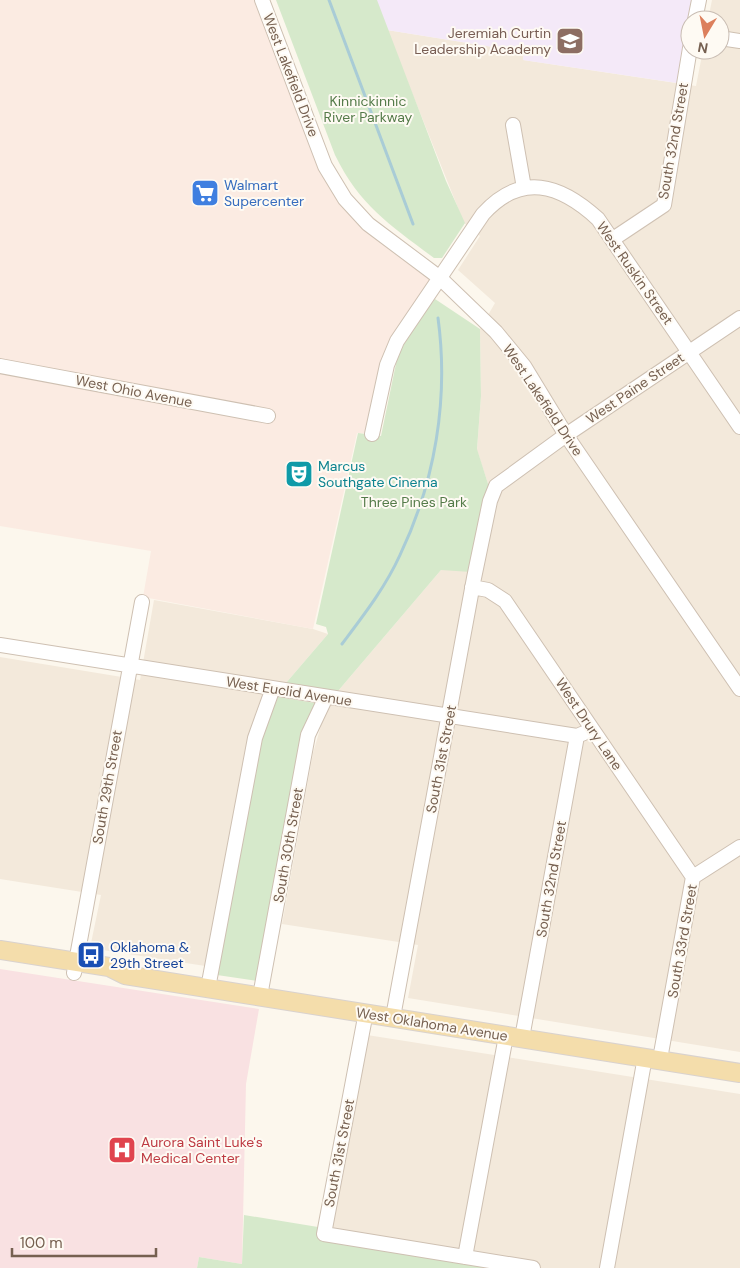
<svg xmlns="http://www.w3.org/2000/svg" width="740" height="1268" font-family="'DM Sans',sans-serif">
<rect width="100%" height="100%" fill="#fcf7ed"/>
<path fill="#f3e9db" d="M712 0H740V1052L408 998 418 945 282 924 313 753 325 712 338 691 441 570 489 487 477 450 481 396 480 329 495 303 458 270 480 236 464 223 387 30 524 52 523 60 696 86 703 50H720V20H708Z
M154 600 313 629 328 634 286 683 261 738 218 968 90 948 101 895 0 879V657L140 680Z
M367 1035 740 1094V1268H491L329 1242Z"/>
<path fill="#fbebe2" d="M0 0H262L345 199 440 278 397 341 372 434 357 433 313 629 143 597 151 551 0 526Z"/>
<path fill="#f4e9f8" d="M375 0H692L677 83 523 60 524 52 387 30Z"/>
<path fill="#f9e1e2" d="M0 969 259 1009 246 1084 242 1264 199 1257 197 1268H0Z"/>
<path fill="#d6e9cb" d="M276 0H377L446 181 465 223 442 258H434C390 225 360 206 335 155Z
M435 299 480 329 481 396 477 449 489 487 471 572 441 570 338 691 286 683 328 634 326 627 316 624 358 433 381 436 398 354 418 321Z
M278 697 315 703 302 732 257 981 217 975 261 738Z
M244 1215 318 1227 321 1238 491 1268H197L199 1257 242 1264Z"/>
<g fill="none" stroke-linecap="round" stroke-linejoin="round">
<path stroke="#a9ccd6" stroke-width="3" d="M329 0 413 224
M342 644C363 616 385 588 400 555 435 482 449 399 438 318"/>
<defs>
<path id="minor" d="M262 0 325 166 345 199 368 224 440 278 496 332 524 366 566 435 740 689
M695 20 699 0
M720 38 740 41
M513 125 524 188
M613 239 664 205 690 48
M0 366 268 416
M372 434 387 365 397 341 483 214C521 172 560 184 598 219L740 427
M472 587 488 590 505 601 693 877
M0 645 577 736
M74 973 142 602
M208 988 255 738 273 688
M260 996 308 735 326 697
M366 1012 324 1234 533 1268
M393 1017 474 578 490 501 496 486 566 435 740 318
M522 1038 577 736 584 733
M660 1059 693 877 740 847
M465 1257 506 1036
M607 1268 645 1057"/>
<path id="major" d="M0 950 109 967 125 975 740 1073"/>
</defs>
<use href="#minor" stroke="#cec0b2" stroke-width="16"/>
<use href="#major" stroke="#d9d2ce" stroke-width="20"/>
<use href="#minor" stroke="#fff" stroke-width="14"/>
<use href="#major" stroke="#f4ddab" stroke-width="18"/>
</g>
<defs>
<symbol id="school-square" viewBox="-11 -11 22 22"><rect x="-9" y="-9" width="18" height="18" rx="4" fill="#8d6e63" stroke="#fefaf3"/><path d="M0-5L7-2L0 1L-7-2ZM-4 1L0 2.5L4 1V4Q0 6-4 4Z" fill="#fff"/></symbol>
<symbol id="supermarket-square" viewBox="-11 -11 22 22"><rect x="-9" y="-9" width="18" height="18" rx="4" fill="#3f7fe0" stroke="#fefaf3"/><path d="M-6-5.5h2.5l.6 2H6L4.5 2H-2.5L-4.4-4H-6ZM-1.5 3.2a1.3 1.3 0 1 0 .1 0ZM3 3.2a1.3 1.3 0 1 0 .1 0Z" fill="#fff"/></symbol>
<symbol id="theatre-square" viewBox="-11 -11 22 22"><rect x="-9" y="-9" width="18" height="18" rx="4" fill="#0f9aa8" stroke="#fefaf3"/><path d="M-5-5.5Q0-4 5-5.5V0Q5 5 0 6Q-5 5-5 0ZM-3.3-2.5H-1v1.5H-3.3ZM1-2.5H3.3v1.5H1ZM-2.8 1Q0 5.5 2.8 1Z" fill="#fff"/></symbol>
<symbol id="bus-square" viewBox="-11 -11 22 22"><rect x="-9" y="-9" width="18" height="18" rx="4" fill="#1a4fb4" stroke="#fefaf3"/><path d="M-5-6H5V4H4V6H2V4H-2V6H-4V4H-5ZM-3.5-4V0h7V-4ZM-3.5 1.2v1.5H-2V1.2ZM2 1.2v1.5H3.5V1.2Z" fill="#fff"/></symbol>
<symbol id="hospital-square" viewBox="-11 -11 22 22"><rect x="-9" y="-9" width="18" height="18" rx="4" fill="#e0444e" stroke="#fefaf3"/><path d="M-5-5h3v3.5h4V-5h3V5h-3V1.5h-4V5h-3Z" fill="#fff"/></symbol>
</defs>
<g fill-rule="evenodd">
<use href="#school-square" x="554" y="25" width="32" height="32"/>
<use href="#supermarket-square" x="189" y="177" width="32" height="32"/>
<use href="#theatre-square" x="283" y="458" width="32" height="32"/>
<use href="#bus-square" x="75" y="939" width="32" height="32"/>
<use href="#hospital-square" x="106" y="1134" width="32" height="32"/>
</g>
<g text-anchor="middle" stroke-width="4" stroke-linejoin="round" paint-order="stroke">
<g font-size="14" fill="#785e54" stroke="#fefaf3" text-anchor="end">
<text x="551" y="38">Jeremiah Curtin<tspan x="551" dy="16">Leadership Academy</tspan></text>
</g>
<g font-size="14" fill="#766050" stroke="#fefaf3">
<text transform="translate(291 75) rotate(69)" y="5">West Lakefield Drive</text>
<text transform="translate(673 141) rotate(-80)" y="5">South 32nd Street</text>
<text transform="translate(635 273) rotate(55)" y="5">West Ruskin Street</text>
<text transform="translate(635 388) rotate(-34)" y="5">West Paine Street</text>
<text transform="translate(134 391) rotate(11)" y="5">West Ohio Avenue</text>
<text transform="translate(543 400) rotate(56)" y="5">West Lakefield Drive</text>
<text transform="translate(289 691) rotate(9)" y="5">West Euclid Avenue</text>
<text transform="translate(589 724) rotate(56)" y="5">West Drury Lane</text>
<text transform="translate(441 759) rotate(-79)" y="5">South 31st Street</text>
<text transform="translate(107 787) rotate(-80)" y="5">South 29th Street</text>
<text transform="translate(288 845) rotate(-80)" y="5">South 30th Street</text>
<text transform="translate(551 879) rotate(-80)" y="5">South 32nd Street</text>
<text transform="translate(682 941) rotate(-80)" y="5">South 33rd Street</text>
<text transform="translate(432 1024) rotate(9)" y="5">West Oklahoma Avenue</text>
<text transform="translate(339 1153) rotate(-79)" y="5">South 31st Street</text>
</g>
<g font-size="14" fill="#547b49" stroke="#fefaf3">
<text x="368" y="106">Kinnickinnic<tspan x="368" dy="16">River Parkway</tspan></text>
<text x="414" y="507">Three Pines Park</text>
</g>
<g font-size="14" fill="#366cbe" stroke="#fefaf3" text-anchor="start">
<text x="224" y="190">Walmart<tspan x="224" dy="16">Supercenter</tspan></text>
</g>
<g font-size="14" fill="#0d838f" stroke="#fefaf3" text-anchor="start">
<text x="318" y="471">Marcus<tspan x="318" dy="16">Southgate Cinema</tspan></text>
</g>
<g font-size="14" fill="#164399" stroke="#fefaf3" text-anchor="start">
<text x="110" y="952">Oklahoma &amp;<tspan x="110" dy="16">29th Street</tspan></text>
</g>
<g font-size="14" fill="#be3a42" stroke="#fefaf3" text-anchor="start">
<text x="141" y="1147">Aurora Saint Luke's<tspan x="141" dy="16">Medical Center</tspan></text>
</g>
</g>
<g transform="translate(705 35) rotate(190)"><circle r="24" fill="#fefaf3" stroke="#c8bcb2"/>
<path d="M0-4L9 19L0 12L-9 19Z" fill="#dc7f5c"/>
<text y="-8" font-size="14" font-weight="bold" text-anchor="middle" fill="#766050">N</text>
</g>
<path d="M12 1248v8h144v-8" fill="none" stroke="#766050" stroke-width="2.5"/>
<text x="20" y="1248" font-size="15" fill="#766050" stroke="#fefaf3" stroke-width="4" paint-order="stroke">100 m</text>
</svg>
